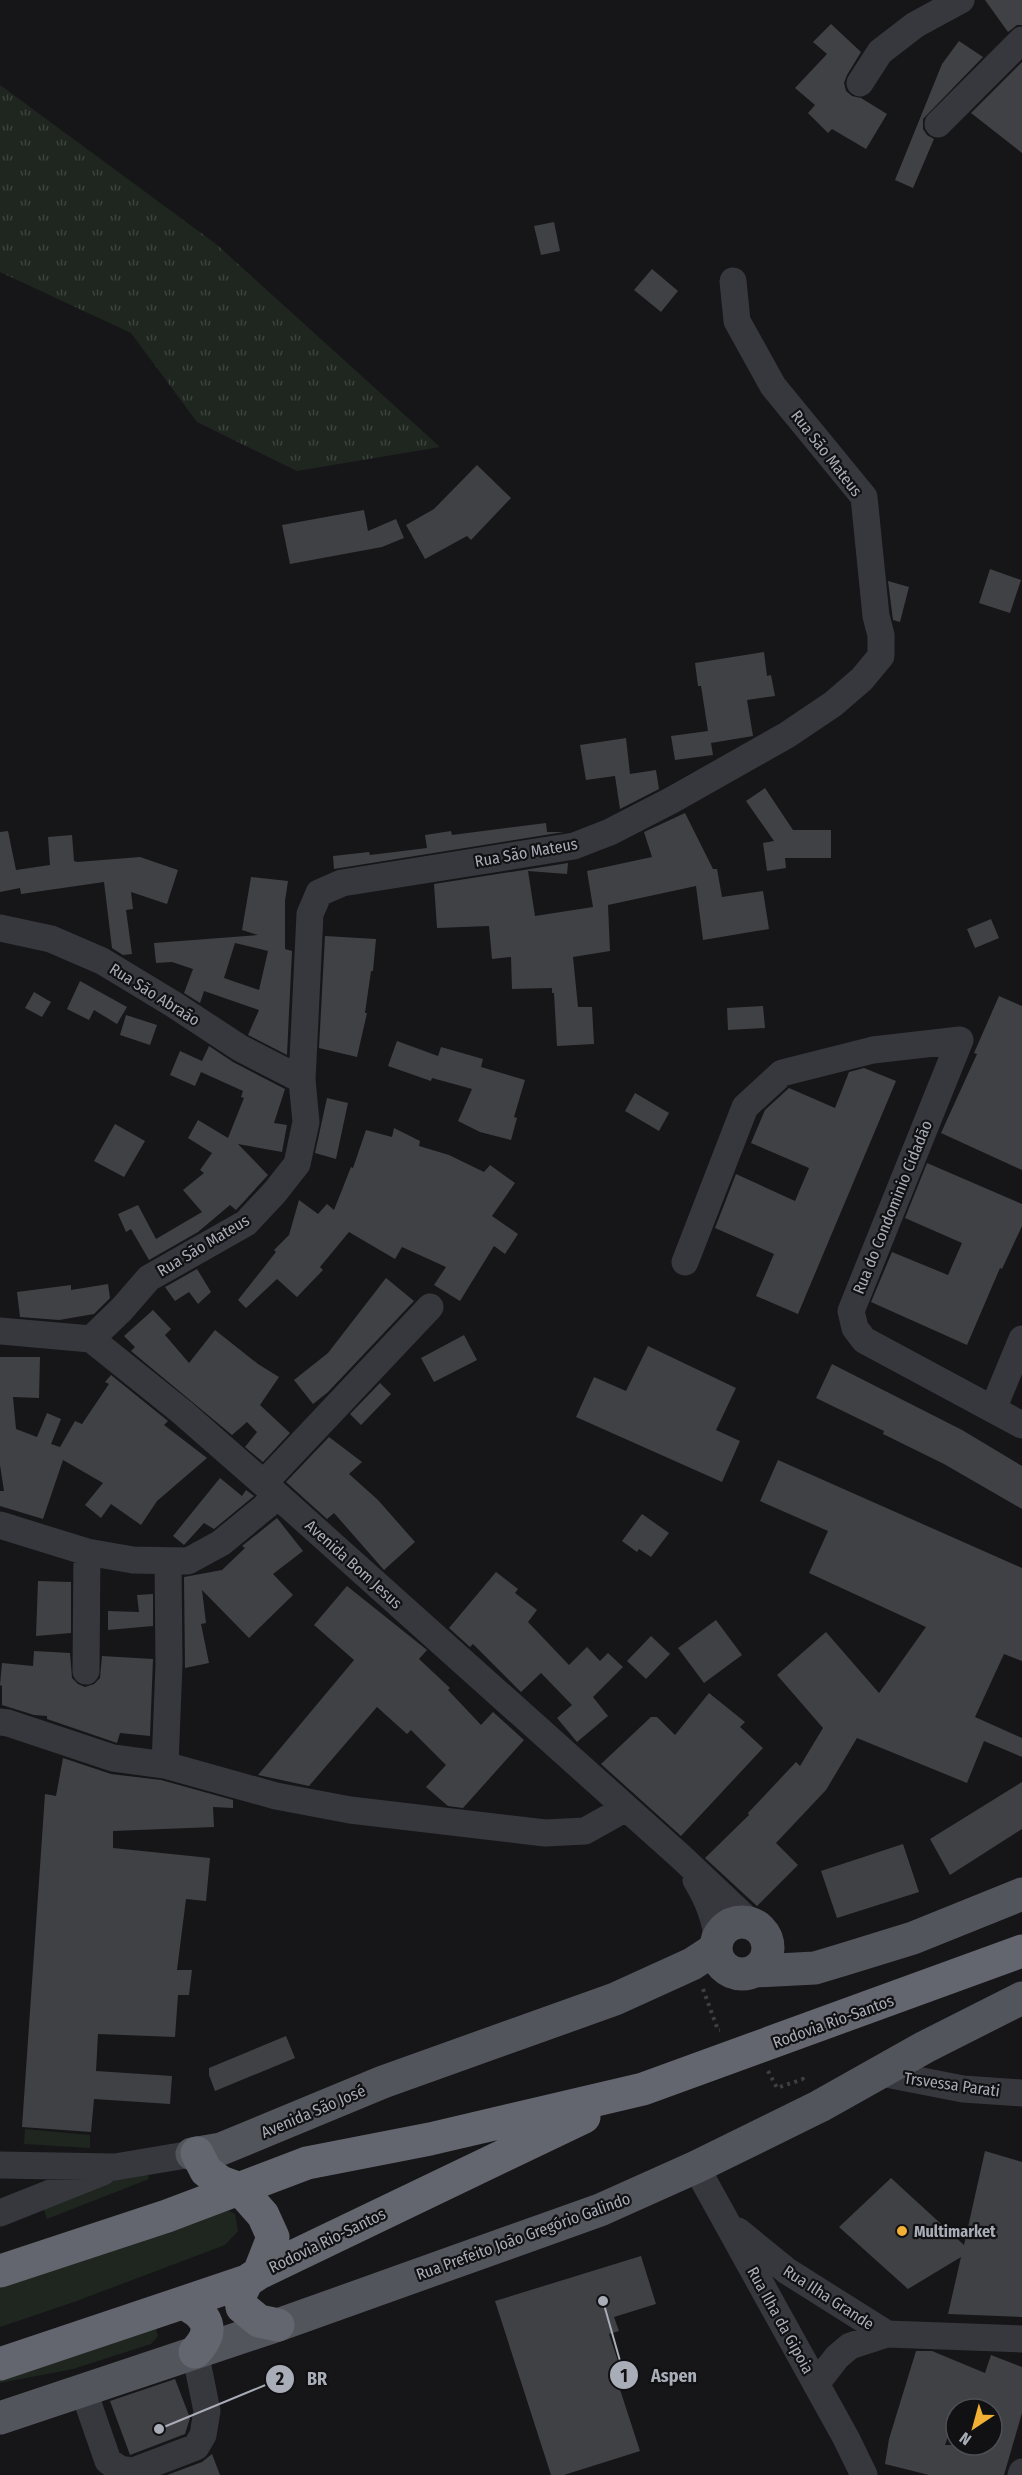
<svg xmlns="http://www.w3.org/2000/svg" width="1022" height="2475" font-family="'Fira Sans Condensed',sans-serif">
<defs>
<pattern id="grass-tufts" width="24" height="20" patternUnits="userSpaceOnUse" patternTransform="scale(1.5)"><rect width="24" height="20" fill="#1e261f"/><path d="M3 7l-1-3M5 7V3M7 7l1-3M15 17l-1-3M17 17v-4M19 17l1-3" fill="none" stroke="#3c433d"/></pattern>
</defs>
<rect width="100%" height="100%" fill="#161618"/>
<path fill="url(#grass-tufts)" d="M0 85 216 244 440 447 297 471 197 422 131 333 0 272Z"/>
<path fill="#1e261f" d="M25 2129 90 2135V2148L24 2144Z
M146 2167 149 2179 47 2219 41 2201Z
M222 2207 235 2214 238 2231 225 2245 74 2302 0 2327V2280Z
M155 2325 158 2336 151 2344 73 2369 0 2383V2369Z"/>
<path fill="#404145" fill-rule="evenodd" d="M985 0H1022V25H1017L1008 32Z
M831 24 861 52 847 75 844 83 846 91 852 96 861 98 887 114 866 149 832 129 828 133 808 113 815 105 795 88 827 54 813 42Z
M959 41 983 57 923 119V129L927 135 934 139 913 188 895 180 942 64Z
M1022 62V153L971 113Z
M554 222 560 251 541 255 534 226Z
M652 269 678 291 661 312 634 290Z
M477 465 511 498 471 540 467 536 425 559 406 525 434 509Z
M364 510 368 531 396 519 404 538 382 547 290 564 282 525Z
M990 569 1021 580 1010 613 979 603Z
M888 581 909 587 900 622 893 620Z
M764 652 767 676 771 675 775 696 747 700 753 736 711 743 713 755 675 760 671 736 708 731 701 686H698L695 663Z
M626 738 630 774 656 770 659 789 620 809 615 776 586 780 580 745Z
M765 788 793 830H831V858H785L786 868 767 871 763 843 774 841 746 801Z
M685 813 713 869H717L722 897 763 891 769 929 703 940 696 886 608 905 610 951 573 957 578 1007H592L594 1044 557 1046 554 993H552V988L512 989 511 957 492 959 489 926 437 928 434 884 568 863 567 874 528 871 535 916 593 907 587 871 652 857 644 832Z
M546 823 547 832H564L334 869 333 856 369 852 370 855 427 848 425 835 451 831 452 835Z
M8 831 16 870 50 865 48 837 72 835 74 861 77 862 140 857 178 870 167 904 131 892 133 909 126 910 132 954 123 955 112 948 104 882 21 894 20 888 0 892V832Z
M251 877 288 881 285 901V949L292 951 287 1055 248 1035 259 1010 204 991 200 1003 184 993 193 969 172 962 156 963 154 943 258 935 242 930ZM235 943 268 951 259 990 224 978Z
M991 919 999 938 975 948 967 929Z
M325 936 376 939 373 971H371L365 1013H367L357 1057 319 1048Z
M80 981 127 1007 117 1024 94 1010 89 1020 67 1009Z
M34 992 51 1002 42 1017 25 1008Z
M999 996 1022 1006V1170L941 1133 977 1054 974 1053Z
M763 1006 765 1028 728 1030 727 1008Z
M126 1015 157 1025 150 1045 120 1035Z
M397 1041 438 1056 441 1047 483 1059 481 1067 525 1080 514 1117 517 1118 511 1140 480 1132 458 1121 472 1089 432 1078 431 1081 388 1066Z
M209 1046 233 1062 285 1089 274 1123 287 1125 282 1152 238 1144 268 1175 236 1210 230 1205 198 1232 149 1260 131 1229 126 1232 118 1214 138 1205 156 1239 202 1212 183 1190 204 1173 200 1170 212 1153 188 1138 198 1120 228 1138 244 1098 241 1097 243 1091 201 1072 195 1086 170 1075 180 1051 202 1061Z
M864 1068 896 1081 798 1314 756 1296 774 1254 715 1228 736 1174 795 1201 809 1168 751 1143 765 1110 789 1088 835 1108 849 1072Z
M635 1093 669 1113 659 1131 625 1111Z
M327 1098 348 1103 336 1159 315 1153Z
M115 1124 145 1141 124 1177 94 1161Z
M394 1128 420 1141 419 1146 449 1155 484 1172 490 1165 515 1183 492 1216 518 1234 505 1254 494 1246 460 1301 434 1285 446 1267 402 1247 395 1259 349 1232 320 1267 323 1270 297 1297 277 1279 246 1308 238 1300 276 1252 274 1250 289 1235 299 1200 318 1214 327 1204 334 1210 351 1167 353 1168 366 1130 392 1137Z
M927 1163 1022 1204V1226L1002 1269 1000 1268 967 1345 871 1302 892 1252 948 1275 962 1243 905 1218Z
M197 1269 211 1292 198 1304 189 1292 175 1301 165 1287Z
M386 1278 414 1301 328 1392 313 1404 294 1380 328 1353Z
M108 1284 110 1298 94 1314 59 1320 20 1317 17 1292 71 1285V1290Z
M153 1310 171 1329 165 1335 189 1363 215 1330 258 1364 279 1377 260 1405 290 1433 263 1462 245 1447 257 1432 247 1422 232 1435 131 1351 135 1347 124 1336Z
M464 1335 477 1360 434 1382 421 1358Z
M648 1346 736 1388 716 1430 740 1441 722 1482 576 1417 594 1377 626 1391Z
M0 1357H40L39 1398 13 1397 16 1429 37 1437 47 1413 61 1419 51 1444 60 1447 75 1421 82 1424 109 1384 105 1382 111 1375 168 1421 164 1425 207 1458 157 1501 141 1525 111 1504 101 1518 85 1505 103 1483 63 1460 43 1519 0 1506V1491H4L0 1465Z
M832 1364 962 1430 1022 1466V1509L944 1464 883 1434 884 1431 816 1398Z
M380 1383 391 1394 361 1425 350 1414Z
M329 1437 362 1462 349 1474 378 1500 415 1542 384 1570 334 1513 327 1519 286 1482Z
M778 1460 1022 1568V1661L1004 1654 975 1717 1022 1738V1757L984 1741 967 1783 857 1738 826 1790 776 1843 798 1865 757 1906 705 1858 749 1815 748 1813 796 1762 800 1766 823 1728 777 1675 826 1632 879 1693 926 1627 809 1573 828 1531 760 1501Z
M220 1478 242 1496 246 1490 254 1496 214 1529 204 1523 184 1545 173 1536Z
M642 1514 669 1533 651 1557 639 1549 637 1552 622 1541Z
M277 1518 303 1551 273 1574 293 1595 249 1638 202 1590 206 1623 201 1624 209 1663 185 1668 184 1577 222 1570 245 1548 242 1546Z
M496 1572 518 1589 515 1593 537 1610 528 1622 569 1665 587 1647 600 1661 608 1653 623 1667 593 1697 608 1716 577 1742 557 1718 572 1705 541 1673 521 1692 473 1644 470 1647 449 1628Z
M38 1581 71 1582V1633L36 1636Z
M347 1586 427 1650 419 1659 450 1688 448 1690 481 1725 493 1712 524 1740 463 1808 448 1806 426 1787 446 1765 411 1730 407 1734 377 1707 309 1786 258 1775 354 1660 314 1625Z
M153 1594V1626L108 1630V1611L139 1612 137 1595Z
M716 1620 742 1655 704 1683 678 1648Z
M651 1636 670 1654 646 1679 627 1661Z
M34 1651 70 1653 72 1678 78 1684 85 1687 94 1684 100 1678 102 1656 153 1659 150 1736 120 1733 117 1743 47 1719V1716L34 1715 2 1705V1686L0 1685 2 1663 33 1666Z
M709 1693 745 1722 740 1727 763 1748 681 1836 601 1764 651 1717H657L675 1735Z
M63 1758 111 1774 161 1780 233 1800V1808L213 1807 214 1827 113 1831V1848L210 1858 206 1901 186 1899 177 1970H192L189 1995H178L175 2037 98 2034 96 2071 172 2076 170 2104 94 2099 91 2132 22 2127 45 1794 56 1796Z
M1022 1782V1829L950 1875 930 1839Z
M903 1844 919 1892 837 1918 821 1871Z
M286 2036 295 2058 215 2091 209 2075V2068Z
M985 2151 1022 2162V2317L948 2314 961 2257 908 2289 839 2227 891 2178 964 2245Z
M641 2256 656 2304 614 2317 619 2331 609 2334 619 2364 612 2365 640 2451 564 2475H551L495 2301Z
M916 2351H932L985 2373 991 2355 1022 2367V2413L1004 2475H929L885 2464 889 2439ZM956 2409H992V2445H945L956 2415Z
M175 2379 190 2418 185 2434 130 2455 110 2401Z
M212 2454 220 2475H167L202 2462Z"/>
<g fill="none" stroke-linecap="round" stroke-linejoin="round">
<path stroke="#3d3f44" stroke-width="4" stroke-dasharray="3 4.5" stroke-linecap="butt" d="M703 1989 718 2030H720
M768 2071 777 2088 803 2079 806 2084"/>
<path stroke="#37383d" stroke-width="27" d="M860 83 880 52 915 25 961 0
M938 124 1022 40
M0 928 51 939 102 961 173 1004 240 1048 302 1080
M685 1262 745 1107 782 1073 873 1050 960 1040 851 1311 855 1328 864 1340 1022 1425
M0 1331 91 1339 182 1412 278 1496 680 1856 753 1925
M91 1339 122 1309 149 1278 246 1223 275 1192 297 1164 306 1122 302 1080 310 914 319 893 342 883 574 846 610 832 672 800 787 735 833 704 862 679 881 656V635L876 616 864 497 773 386 737 321 733 281
M993 1409 1022 1339
M264 1483 430 1307
M0 1525 87 1552 133 1560 188 1561 221 1543 278 1496
M86 1671 87 1552
M0 1722 8 1723 113 1758 165 1765 276 1796 350 1810 545 1833 585 1831 626 1808
M165 1765 169 1664 168 1561
M696 1880C707 1898 715 1916 717 1938
M881 2073 963 2089 1022 2093
M0 2165 115 2167 192 2154
M696 2167 846 2438 864 2475
M0 2213 103 2172
M738 2231 787 2271 887 2334 1022 2339
M816 2384 837 2357 850 2346 887 2334
M83 2389 108 2461 120 2469 133 2471 196 2447 203 2435 207 2411 195 2352
M1021 2475 1022 2472"/>
<path stroke="#53555c" stroke-width="33" d="M716 1948a26 26 0 1 1 52 0a26 26 0 1 1-52 0Z
M755 1971 815 1968 845 1959 913 1938 1022 1894
M192 2154 221 2149 383 2082 615 1999 692 1964 715 1949
M0 2418 278 2325 600 2210 696 2167 820 2106 925 2047 1022 1998"/>
<path stroke="#63666e" stroke-width="33" d="M197 2153 206 2171 221 2182 240 2189 263 2215 273 2237 259 2273
M0 2271 167 2216 307 2163 430 2139 643 2089 1022 1951
M247 2281 240 2295 242 2307 259 2321 278 2325
M183 2303C208 2315 216 2330 195 2352
M0 2364 247 2281 259 2273 584 2117"/>
</g>
<circle fill="#f2b134" stroke="#111113" stroke-width="2" cx="902" cy="2231" r="6"/>
<g text-anchor="middle" stroke-width="4.5" stroke-linejoin="round" paint-order="stroke">
<g font-size="16" fill="#a8adb8" stroke="#111113">
<text transform="translate(827 453) rotate(52)" y="6">Rua São Mateus</text>
<text transform="translate(526 852) rotate(-10)" y="6">Rua São Mateus</text>
<text transform="translate(155 994) rotate(32)" y="6">Rua São Abraão</text>
<text transform="translate(892 1207) rotate(-68)" y="6">Rua do Condominio Cidadão</text>
<text transform="translate(203 1245) rotate(-31)" y="6">Rua São Mateus</text>
<text transform="translate(354 1564) rotate(42)" y="6">Avenida Bom Jesus</text>
<text transform="translate(833 2021) rotate(-20)" y="6">Rodovia Rio-Santos</text>
<text transform="translate(952 2084) rotate(8)" y="6">Trsvessa Parati</text>
<text transform="translate(313 2111) rotate(-23)" y="6">Avenida São José</text>
<text transform="translate(523 2236) rotate(-20)" y="6">Rua Prefeito João Gregório Galindo</text>
<text transform="translate(327 2240) rotate(-26)" y="6">Rodovia Rio-Santos</text>
<text transform="translate(829 2297) rotate(33)" y="6">Rua Ilha Grande</text>
<text transform="translate(781 2320) rotate(61)" y="6">Rua Ilha da Gipoia</text>
</g>
<g font-size="16" font-weight="bold" fill="#a8adb8" stroke="#111113" text-anchor="start">
<text x="914" y="2237">Multimarket</text>
</g>
</g>
<path fill="none" stroke="#a8adb8" stroke-width="2" d="M603 2301L624 2375M159 2429L280 2379"/>
<g fill="#a8adb8" stroke="#111113" stroke-width="2">
<circle cx="603" cy="2301" r="6"/>
<circle cx="159" cy="2429" r="6"/>
<circle cx="624" cy="2375" r="15"/>
<circle cx="280" cy="2379" r="15"/>
</g>
<g font-size="18" text-anchor="middle" font-weight="bold" fill="#111">
<text x="624" y="2382">1</text>
<text x="280" y="2385">2</text>
</g>
<g font-size="18" text-anchor="middle" font-weight="bold" fill="#a8adb8" stroke="#111113" stroke-width="4.5" stroke-linejoin="round" paint-order="stroke">
<text x="674" y="2382">Aspen</text>
<text x="317" y="2385">BR</text>
</g>
<g transform="translate(974 2427) rotate(216)"><circle r="28" fill="#111113" stroke="#4d4f55" stroke-width="1.5"/>
<path d="M0-4.5L10 22L0 15L-10 22Z" fill="#f2b134"/>
<text y="-9" font-size="16" font-weight="bold" text-anchor="middle" fill="#a8adb8">N</text>
</g>
</svg>
